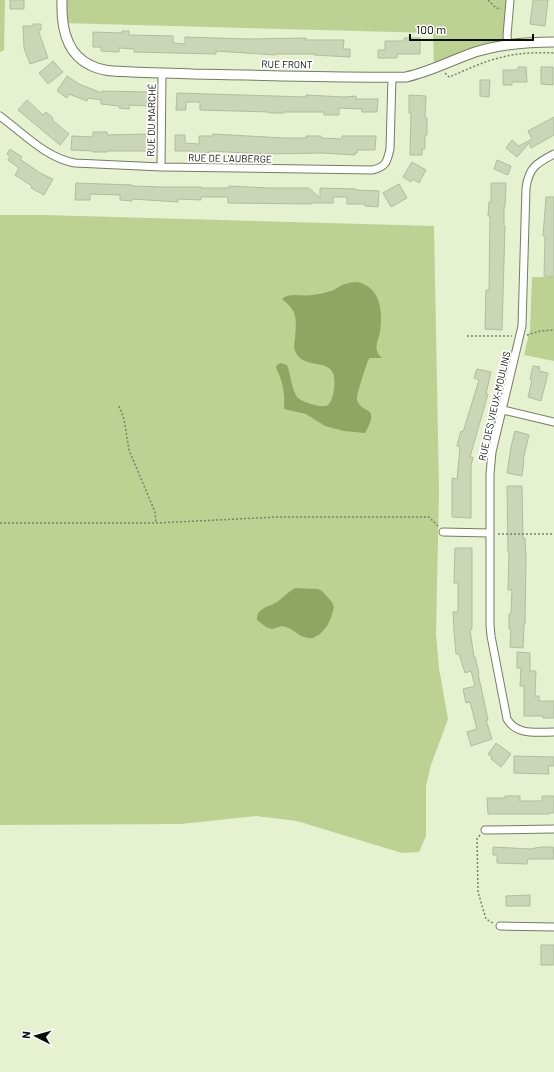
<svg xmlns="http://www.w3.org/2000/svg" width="554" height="1072" font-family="Barlow,sans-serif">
<rect width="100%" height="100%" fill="#e5f1cf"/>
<path fill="#bcd192" d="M0 0H5L4 50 0 52Z
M62 0H510L508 44 434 68 433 33 62 23Z
M0 215H44L434 226 439 491 436 634 439 668 448 719 431 765 426 786V836L419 852 402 853 297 821 256 816 181 824 0 825Z
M532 277H554V361L524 355 530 330Z"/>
<path fill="#8fa561" d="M357 282C381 287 383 312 380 332 379 338 375 345 377 351 378 354 380 356 382 358H370L368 360C366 367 356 395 357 400 362 415 381 404 365 433L344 431 325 426 306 414 284 409C285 394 283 381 276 368L277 365 281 363 287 365C291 375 291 387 297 397 301 402 323 409 328 405 334 400 336 380 333 373 327 359 302 369 295 351 294 348 294 343 295 339 296 320 299 312 282 299 290 292 302 297 312 295 319 294 325 293 331 291 335 290 338 287 342 285 347 283 352 282 357 282Z
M295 588 318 589 322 591 332 602 334 607 331 618 327 626 320 634 313 638H308L301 636 289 628 282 626 272 629 266 627 257 620C256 608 269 607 277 602 283 598 288 592 295 588Z"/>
<path fill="#cad6b5" stroke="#b1bd9c" d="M10 0H24V9H10Z
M533 0H548L545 26 530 24Z
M33 24H41V30H38L48 58 30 64 24 48 23 26H33Z
M122 31H129V35L173 36V43L185 44V37L248 39 306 38V40H344L343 49H350V57L314 55V54H275V55L216 51V54L134 52V49L119 48V52L101 51V47H93V32L122 33Z
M404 38H420V54H397V58H378V50H385V41H404Z
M53 61 63 72 48 84 39 73Z
M518 67H526L527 82H512V85H503V70H518Z
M541 67H553V85L541 84Z
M67 76 79 84 102 93V91L148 92V106L129 105V109L119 108V106L101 104V100L88 98 87 101 69 94 67 98 57 91Z
M480 80H490L489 97 480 96Z
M177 93 306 97V95L344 97 356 96V99H378L377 112H362V109L339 108V115H324V112H284V113H269V112L200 110V102H186V110H176Z
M409 95 426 96 425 117 427 118V135H425V149H422V155H410L411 113H409Z
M27 100 43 115 46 112 53 118 52 120 69 134 60 145 18 110Z
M554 117V135L531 148 529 143 517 157 506 148 512 140 519 146 532 139 528 131Z
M93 132H107V135L148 134 147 151H107V152H93V151L71 150 72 136 93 137Z
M213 134 283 138H306V136H321V138L342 139V136H376L375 150H357V153H355V155L321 153 263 154 209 151V153H194V151H175V135H185V143L199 144V136H213Z
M10 149 22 157 20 159 40 173 53 179 44 195 31 188 32 186 15 175 19 168 8 160 10 157 7 154Z
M497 160 511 166 508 175 494 169Z
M412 162 426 170 419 183 413 179 411 182 403 177Z
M76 183 132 185V186L161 187H201V188H229V186L268 188H309L320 198V188L356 189V190L379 191 378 207 365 206V204H347V197H333V203H311V204L228 203V197H201V200L178 199V202L132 199V201L120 200V195L90 194V200H75Z
M491 183H506L505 207H504V226H505L502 330 485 329 486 290H489L490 216H488L489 202H491Z
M399 184 407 198 391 207 383 193Z
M546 197H554V277L544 276 545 236H543Z
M533 366 540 367 539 371 548 373 541 401 528 397 532 380 530 379Z
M477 369 491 372 486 394H488L470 457H473L471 466V518L452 517V478L457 479 460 447 457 446 461 431 463 432 479 380 474 378Z
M515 431 529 435 523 460H524L522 476 507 473 511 447Z
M507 486H522L523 538H525L526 558 525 624H524L523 648 510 647 511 629H509V614H511L512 590H508L509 552H508Z
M455 548H472V629L470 630 474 657H475L479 673H478L488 720H486L492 739 471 746 467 732 477 729 470 702 466 703 463 689 475 686 471 671 465 673 459 654H456L454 632 453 612H458V583H454Z
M517 652 530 653V671H536L535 696H539V701H554V718H543V716H524V686H520L521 668H517Z
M496 743 511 754 501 767 491 759 492 757 488 754Z
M514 756 554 757V766H548L549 774 514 773Z
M505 796H520V801H542V796H554V813H549V814H488L487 798H505Z
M493 847 530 849 541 847H553L554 859H528L527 864 497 863V855H493Z
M530 895V906H506V896Z
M541 945H554V965H541Z"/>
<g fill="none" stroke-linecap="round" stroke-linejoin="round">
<defs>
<path id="minor" d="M508 44 507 36 510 0
M0 116C23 133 46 158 75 163L161 167 372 170C386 167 387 162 390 149L392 77
M554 154C537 163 529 167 526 188L522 326 492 452 490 474V625L491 636 507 719C517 736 537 732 554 732
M161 167 162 73
M503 410 554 422
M443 532 489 533
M485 830 554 829
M500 926 554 927"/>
<path id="tertiary" d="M62 0C61 25 65 53 90 65 103 72 118 71 132 72 152 73 173 73 193 74 264 75 335 78 406 77 430 72 452 60 475 52 501 44 527 42 554 42"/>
</defs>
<use href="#minor" stroke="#737e5f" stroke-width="9"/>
<use href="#tertiary" stroke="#737e5f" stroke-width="11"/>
<path stroke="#7a826c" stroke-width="1.5" stroke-dasharray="2 2" stroke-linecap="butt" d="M488 0 496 8 501 9
M445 73 449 77C464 71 480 63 495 59 515 53 534 52 554 53
M527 335 540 331 554 330
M467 336H512
M119 406 124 419 129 450 155 512 156 523
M0 523H156L278 517H429L438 526
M498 534H554
M480 835 477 839 478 892 486 919 493 923"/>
<use href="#minor" stroke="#fff" stroke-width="7"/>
<use href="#tertiary" stroke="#fff" stroke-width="9"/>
</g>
<g text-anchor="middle" stroke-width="3.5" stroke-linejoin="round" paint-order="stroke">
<g font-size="10" fill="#0a0d04" stroke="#fff">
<text transform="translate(287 64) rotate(1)" y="4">RUE FRONT</text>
<text transform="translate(151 120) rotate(-89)" y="4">RUE DU MARCHÉ</text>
<text transform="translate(230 158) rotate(1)" y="4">RUE DE L'AUBERGE</text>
<text transform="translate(494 406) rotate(-77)" y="4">RUE DES VIEUX-MOULINS</text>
</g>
</g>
<g transform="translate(36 1036) rotate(276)" stroke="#ffffff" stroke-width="3" paint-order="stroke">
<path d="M0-3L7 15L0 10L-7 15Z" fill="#0a0d04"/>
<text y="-6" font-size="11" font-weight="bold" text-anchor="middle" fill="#0a0d04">N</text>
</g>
<path d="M410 34v6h123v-6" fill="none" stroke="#0a0d04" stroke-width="2"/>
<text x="416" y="34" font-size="12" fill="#0a0d04" stroke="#ffffff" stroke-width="3" paint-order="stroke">100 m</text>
</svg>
